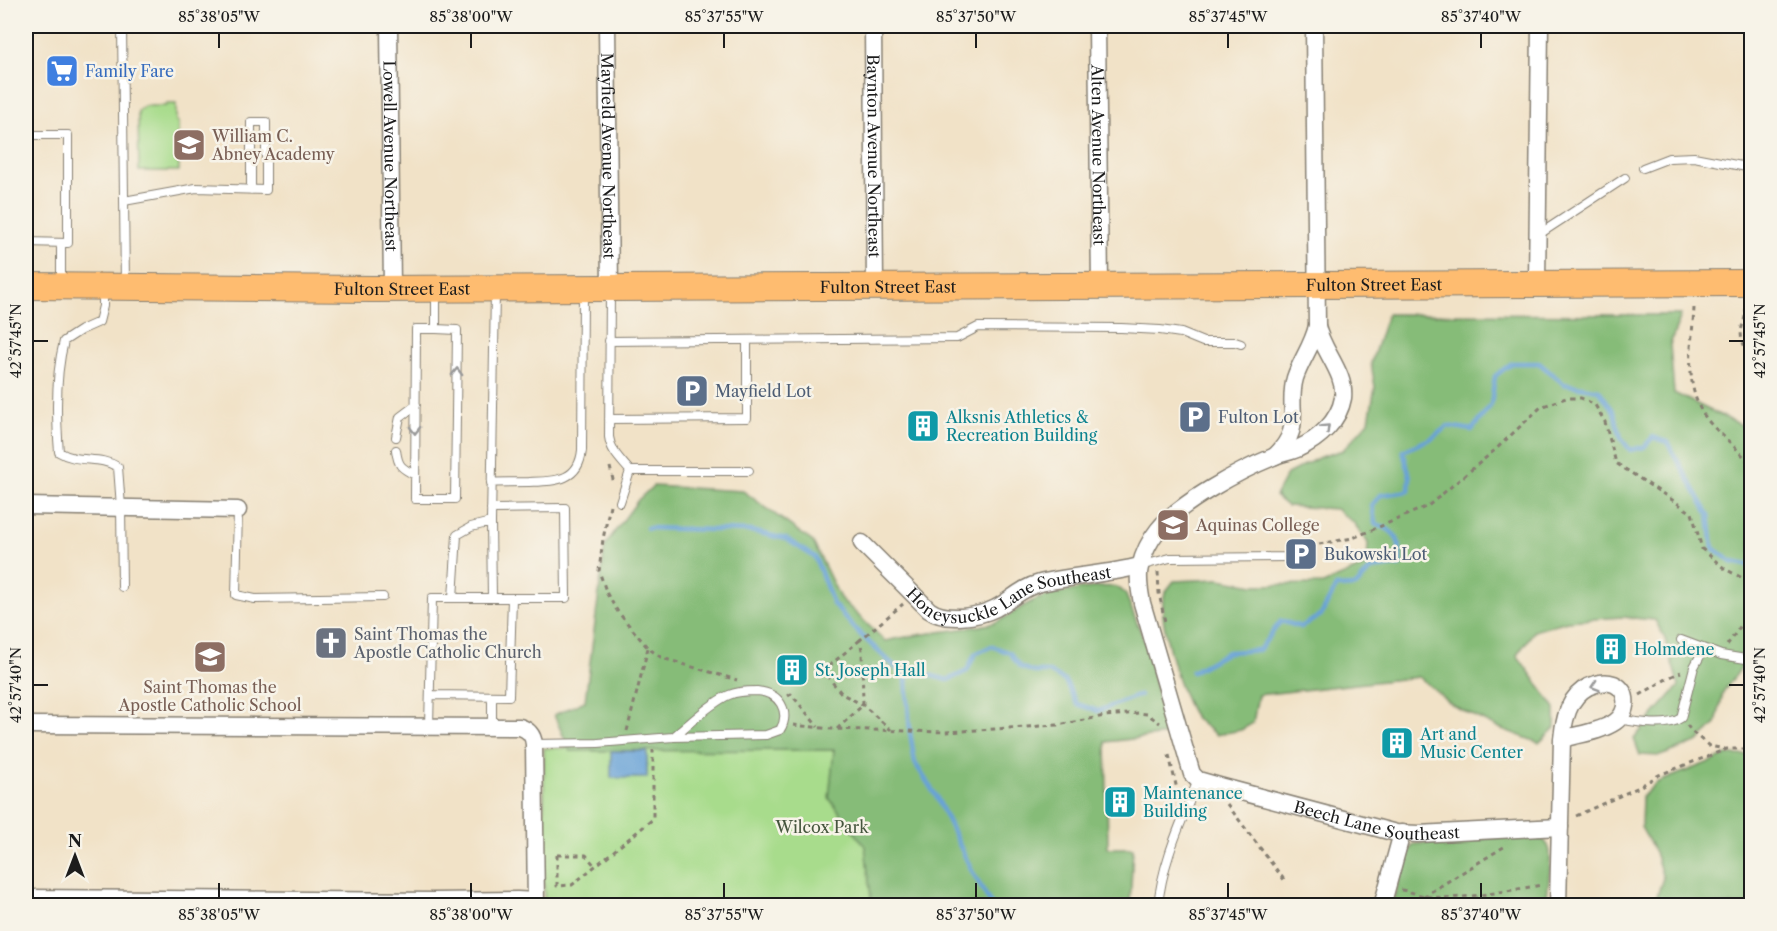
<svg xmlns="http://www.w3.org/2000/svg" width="1777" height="931" font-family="'Libre Caslon Text',serif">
<rect width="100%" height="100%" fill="#f7f3e8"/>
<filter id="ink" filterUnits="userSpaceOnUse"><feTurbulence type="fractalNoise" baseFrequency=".0167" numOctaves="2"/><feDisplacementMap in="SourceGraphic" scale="12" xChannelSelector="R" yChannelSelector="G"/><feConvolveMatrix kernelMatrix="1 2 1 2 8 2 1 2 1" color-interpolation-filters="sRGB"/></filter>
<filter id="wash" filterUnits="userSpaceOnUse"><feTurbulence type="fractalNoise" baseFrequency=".008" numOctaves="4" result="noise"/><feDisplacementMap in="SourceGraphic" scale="24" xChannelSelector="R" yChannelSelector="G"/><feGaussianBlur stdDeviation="1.35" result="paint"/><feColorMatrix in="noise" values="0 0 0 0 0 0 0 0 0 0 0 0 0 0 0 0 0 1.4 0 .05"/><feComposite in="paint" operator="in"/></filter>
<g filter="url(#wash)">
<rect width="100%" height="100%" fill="#f1e2c7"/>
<path fill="#a8dc8c" stroke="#627c54" stroke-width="1.5" d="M166 104H176V121L178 122 179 171H139L138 111 144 106H166Z
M544 748H1099L1100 905 544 906Z"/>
<path fill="#86bc78" stroke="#516c4a" stroke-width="1.5" d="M1387 314 1681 315 1670 345 1674 393 1751 430V660L1745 663 1723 692 1716 724 1696 743 1660 756 1640 755 1634 739 1654 714 1679 686 1665 639 1655 620 1622 617 1567 621 1534 631 1517 655 1555 708V728L1539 743 1494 726 1454 706 1419 677 1258 695 1253 723 1241 730 1216 735C1210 729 1200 724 1195 717 1181 700 1157 617 1164 596 1165 591 1171 585 1174 581L1219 579 1254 585 1323 584 1367 565 1368 543 1354 523 1336 509 1287 506 1275 496 1287 474 1320 457 1343 450 1369 421 1375 387 1371 363Z
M653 486 743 491 813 542 840 598 885 641C920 633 955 631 990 624 1005 621 1018 608 1031 602 1045 594 1103 583 1118 588 1121 589 1122 591 1125 593L1147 647 1166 735 1106 742 1108 848H1133L1130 905 872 906 865 846 829 798 834 750 570 751 554 715 585 701 605 545 638 500Z
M1727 755H1751V905H1654L1663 878 1655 852 1641 827 1642 797 1656 783Z
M1530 835C1538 837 1546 839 1549 848 1553 858 1547 893 1546 905L1391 906 1408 852 1414 844Z"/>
<path fill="#67a2d7" stroke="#425f7a" stroke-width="1.5" d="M611 751H647V778H611Z"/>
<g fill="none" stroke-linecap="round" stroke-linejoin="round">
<path stroke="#67a2d7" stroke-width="4.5" d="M647 528 751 531 786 539 815 557 833 604 859 633 906 677 917 672 948 680 967 671 975 654 992 646 1010 653 1020 667 1034 672H1049L1065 681 1077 704 1098 711 1140 695
M1192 672 1228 652 1259 650 1281 621 1301 627 1321 615 1336 587 1356 586 1371 569 1400 565C1400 540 1400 533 1375 523L1372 505 1381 495 1409 491 1410 477 1403 451 1432 438 1448 426 1472 430 1491 405 1495 376 1512 363H1539L1564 384 1599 390 1614 412 1621 438 1630 450 1644 447 1653 437 1667 442 1709 515 1713 548 1732 562 1752 566
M906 677 910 732 915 763 936 796 972 871 992 906"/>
</g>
</g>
<g filter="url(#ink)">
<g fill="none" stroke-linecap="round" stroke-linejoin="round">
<defs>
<path id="lane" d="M122 26 125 284
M26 135H68V243L26 242
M1643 168 1669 158 1694 157 1752 168
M124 201 196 188 266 190V122H251V190
M1538 235 1625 178
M61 243V283
M103 289V306L99 322 81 330 64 341C55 376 56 416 59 452 78 464 99 455 118 467L121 507 122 587
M610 291 609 437C611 452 621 460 630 471H749
M436 329 457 330 455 499H415L416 329H436V292
M609 341 957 338 978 327 1121 328 1160 330 1181 333 1203 342H1235L1241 344
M609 419 747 418V340
M396 437 400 417 416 405
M396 450C398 466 401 468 415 475
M491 483C504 482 517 482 529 482 554 481 579 482 582 450L583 292
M620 502 630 471
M238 510 236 595 255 599 383 597
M491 522 492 598
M1140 566 1170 558 1288 557 1303 553 1308 545
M453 598 457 535 471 527 491 522 495 292
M1681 640 1721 655 1752 660
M430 695 509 696 512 598H566L565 508 491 509
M492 696V726
M1619 719C1635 722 1667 728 1681 718L1694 667 1704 649
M429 726 432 598H512
M534 744 598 743 673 737 766 735 780 730C785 722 786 713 781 704 776 695 767 692 757 691 748 691 738 691 729 695 712 702 688 725 673 737
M1158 906C1162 862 1182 821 1198 780"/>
<g id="street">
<path id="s1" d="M389 26 392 288"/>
<path id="s2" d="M607 26 610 288"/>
<path id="s3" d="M873 26 875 287"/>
<path id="s4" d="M1097 26 1100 286"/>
<path d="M1537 283 1540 26"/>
<path id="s5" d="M1317 326C1322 351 1346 373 1343 398 1339 421 1319 439 1299 448 1291 452 1282 453 1273 457 1241 470 1179 503 1158 530 1150 540 1143 555 1140 567 1137 578 1140 592 1142 603L1192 774 1198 780 1219 786 1396 833 1418 834 1560 827"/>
<path d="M1275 456C1305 427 1286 410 1295 378 1301 360 1313 345 1317 326L1314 26"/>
<path d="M26 506 238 510"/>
<path id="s6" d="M862 543 929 610C946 622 978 617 996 608 1011 600 1023 587 1040 583 1073 576 1107 574 1140 566"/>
<path d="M26 725 520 727C529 730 533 735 534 744L536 906"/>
<path d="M26 898 434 901 517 900 536 901"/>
<path d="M1382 906 1402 833"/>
<path d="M1558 906 1562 739C1564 716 1571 690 1596 684 1602 682 1608 682 1614 684 1630 691 1628 713 1615 722 1600 732 1579 734 1562 739"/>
</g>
<g id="primary">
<path id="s7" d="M26 286 373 289 1752 283"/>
</g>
</defs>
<use href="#lane" stroke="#867f72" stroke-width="10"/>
<use href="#street" stroke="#867f72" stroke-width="19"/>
<use href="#primary" stroke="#867f72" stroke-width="28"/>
<path stroke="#867f72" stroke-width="3" stroke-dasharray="4.5 4.5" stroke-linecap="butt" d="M1746 307C1746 327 1735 328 1746 349L1752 351
M1694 308C1692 346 1682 391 1710 423 1724 438 1740 450 1752 467
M610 467 614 484
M610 505 603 539 599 571 607 594 618 612 648 648 662 658 737 680
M1319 544 1353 538 1428 506 1495 450 1541 407 1566 398H1581L1595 405 1605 422 1616 463 1692 513 1702 549 1725 569 1752 583
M1158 572 1159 593 1165 622
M860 640 823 671 842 694 863 705 891 730
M1727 645 1752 610
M1640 695 1668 678 1681 672
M788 696 791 694 818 727
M793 725 832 729 946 732 1058 725 1105 716 1139 713 1147 714 1160 723
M1687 725 1691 731 1709 746 1725 749
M837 729 863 705 862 650 860 640 903 604
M627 731 648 648
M1169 755 1179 798
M1227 804 1285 881
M1576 816 1639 787 1659 775 1727 749H1752
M557 855V886L572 885 653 819V750
M557 855H586L595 866
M1401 890C1409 891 1416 894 1424 896 1459 902 1507 890 1543 885
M1408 906 1507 845"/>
<use href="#lane" stroke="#fff" stroke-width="8"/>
<use href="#street" stroke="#fff" stroke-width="16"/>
<use href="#primary" stroke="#febc70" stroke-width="26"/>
</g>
<defs><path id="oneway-chevron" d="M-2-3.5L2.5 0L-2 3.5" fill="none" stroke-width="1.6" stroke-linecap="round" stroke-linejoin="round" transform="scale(1.5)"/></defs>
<g stroke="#999">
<use href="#oneway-chevron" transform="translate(457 372) rotate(-89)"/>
<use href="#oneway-chevron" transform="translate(1326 428) rotate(-44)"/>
<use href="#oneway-chevron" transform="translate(415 430) rotate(91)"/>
<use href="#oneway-chevron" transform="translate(1595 686) rotate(162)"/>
</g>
</g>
<path fill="none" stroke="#1c1c1c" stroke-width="2" d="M219 33V48M471 33V48M724 33V48M976 33V48M1228 33V48M1481 33V48M33 341H48M1729 341H1744M33 685H48M1729 685H1744M219 883V898M471 883V898M724 883V898M976 883V898M1228 883V898M1481 883V898"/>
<defs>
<symbol id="supermarket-square" viewBox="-11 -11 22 22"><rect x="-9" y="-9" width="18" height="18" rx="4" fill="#3f7fe0" stroke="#f7f3e8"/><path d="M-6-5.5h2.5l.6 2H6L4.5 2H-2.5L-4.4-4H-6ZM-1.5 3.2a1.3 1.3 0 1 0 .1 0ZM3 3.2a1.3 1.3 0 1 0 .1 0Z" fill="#fff"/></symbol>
<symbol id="school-square" viewBox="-11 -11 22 22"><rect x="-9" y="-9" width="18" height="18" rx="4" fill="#8d6e63" stroke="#f7f3e8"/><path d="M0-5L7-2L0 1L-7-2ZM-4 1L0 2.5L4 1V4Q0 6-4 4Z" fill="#fff"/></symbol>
<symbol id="parking-square" viewBox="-11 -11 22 22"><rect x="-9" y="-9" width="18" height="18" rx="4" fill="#5c6f8a" stroke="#f7f3e8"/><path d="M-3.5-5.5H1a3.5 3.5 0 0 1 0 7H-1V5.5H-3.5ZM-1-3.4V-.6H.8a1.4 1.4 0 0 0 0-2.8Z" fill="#fff"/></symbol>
<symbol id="building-square" viewBox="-11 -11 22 22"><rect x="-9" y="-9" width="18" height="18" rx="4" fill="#0f9aa8" stroke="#f7f3e8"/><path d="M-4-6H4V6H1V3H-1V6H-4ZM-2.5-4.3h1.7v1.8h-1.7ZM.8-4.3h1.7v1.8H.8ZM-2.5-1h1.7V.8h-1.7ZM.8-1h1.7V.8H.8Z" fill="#fff"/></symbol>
<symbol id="university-square" viewBox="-11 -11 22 22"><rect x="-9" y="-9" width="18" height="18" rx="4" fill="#8d6e63" stroke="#f7f3e8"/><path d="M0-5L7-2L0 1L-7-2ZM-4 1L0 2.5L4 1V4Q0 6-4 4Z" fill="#fff"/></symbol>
<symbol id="church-square" viewBox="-11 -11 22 22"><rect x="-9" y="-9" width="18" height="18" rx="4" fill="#6b7280" stroke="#f7f3e8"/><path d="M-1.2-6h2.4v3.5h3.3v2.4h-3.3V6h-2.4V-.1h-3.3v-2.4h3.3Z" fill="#fff"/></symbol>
</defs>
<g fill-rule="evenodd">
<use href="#supermarket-square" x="43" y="52" width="38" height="38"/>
<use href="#school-square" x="170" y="126" width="38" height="38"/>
<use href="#parking-square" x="673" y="372" width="38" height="38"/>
<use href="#parking-square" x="1176" y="398" width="38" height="38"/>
<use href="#building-square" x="904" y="407" width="38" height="38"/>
<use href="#university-square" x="1154" y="506" width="38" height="38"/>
<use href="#parking-square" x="1282" y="535" width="38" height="38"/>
<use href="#church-square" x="312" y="624" width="38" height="38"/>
<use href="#building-square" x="1592" y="630" width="38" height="38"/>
<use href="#school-square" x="191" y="638" width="38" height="38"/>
<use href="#building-square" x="773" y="651" width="38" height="38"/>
<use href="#building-square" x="1378" y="724" width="38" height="38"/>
<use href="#building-square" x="1101" y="783" width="38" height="38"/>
</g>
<g text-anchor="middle" stroke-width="5" stroke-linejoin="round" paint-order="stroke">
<g font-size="16" fill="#366cbe" stroke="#f7f3e8" text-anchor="start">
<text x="85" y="77">Family Fare</text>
</g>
<g font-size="16" fill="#785e54" stroke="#f7f3e8" text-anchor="start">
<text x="212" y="142">William C.<tspan x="212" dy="18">Abney Academy</tspan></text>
<text x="1196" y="531">Aquinas College</text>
<text x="210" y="693" text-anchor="middle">Saint Thomas the<tspan x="210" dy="18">Apostle Catholic School</tspan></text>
</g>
<g font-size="16" fill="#1c1c1c" stroke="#f7f3e8">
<text dy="6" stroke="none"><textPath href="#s3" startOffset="130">Baynton Avenue Northeast</textPath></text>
<text dy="6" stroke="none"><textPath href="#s4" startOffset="129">Alten Avenue Northeast</textPath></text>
<text dy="6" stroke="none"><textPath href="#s1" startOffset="130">Lowell Avenue Northeast</textPath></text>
<text dy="6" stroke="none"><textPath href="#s2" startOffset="130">Mayfield Avenue Northeast</textPath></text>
<text dy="6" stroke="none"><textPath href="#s7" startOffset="1348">Fulton Street East</textPath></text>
<text dy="6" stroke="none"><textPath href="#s7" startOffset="862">Fulton Street East</textPath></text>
<text dy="6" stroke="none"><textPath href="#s7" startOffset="376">Fulton Street East</textPath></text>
<text dy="6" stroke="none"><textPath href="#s6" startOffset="177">Honeysuckle Lane Southeast</textPath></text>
<text dy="6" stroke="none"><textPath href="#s5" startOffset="760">Beech Lane Southeast</textPath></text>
</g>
<g font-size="16" fill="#4e5e75" stroke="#f7f3e8" text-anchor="start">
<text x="715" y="397">Mayfield Lot</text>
<text x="1218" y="423">Fulton Lot</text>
<text x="1324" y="560">Bukowski Lot</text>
</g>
<g font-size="16" fill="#0d838f" stroke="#f7f3e8" text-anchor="start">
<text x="946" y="423">Alksnis Athletics &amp;<tspan x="946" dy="18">Recreation Building</tspan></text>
<text x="1634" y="655">Holmdene</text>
<text x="815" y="676">St. Joseph Hall</text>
<text x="1420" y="740">Art and<tspan x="1420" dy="18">Music Center</tspan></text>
<text x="1143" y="799">Maintenance<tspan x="1143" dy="18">Building</tspan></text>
</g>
<g font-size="16" fill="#5b616d" stroke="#f7f3e8" text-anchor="start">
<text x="354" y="640">Saint Thomas the<tspan x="354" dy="18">Apostle Catholic Church</tspan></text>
</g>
<g font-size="16" fill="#46563e" stroke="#f7f3e8">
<text x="822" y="833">Wilcox Park</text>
</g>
</g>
<rect width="1777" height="931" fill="none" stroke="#f7f3e8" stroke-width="66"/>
<g transform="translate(75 856)" stroke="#f7f3e8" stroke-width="4.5" paint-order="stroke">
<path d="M0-4.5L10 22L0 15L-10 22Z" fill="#1c1c1c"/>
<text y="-9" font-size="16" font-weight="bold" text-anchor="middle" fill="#1c1c1c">N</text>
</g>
<rect x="33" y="33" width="1711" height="865" fill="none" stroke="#1c1c1c" stroke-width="2"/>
<g font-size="15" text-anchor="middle" fill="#1c1c1c">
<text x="219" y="22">85°38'05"W</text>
<text x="471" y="22">85°38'00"W</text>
<text x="724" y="22">85°37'55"W</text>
<text x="976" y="22">85°37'50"W</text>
<text x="1228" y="22">85°37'45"W</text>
<text x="1481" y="22">85°37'40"W</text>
<text transform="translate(16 341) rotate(-90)" y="5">42°57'45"N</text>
<text transform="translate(1760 341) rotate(-90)" y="5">42°57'45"N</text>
<text transform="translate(16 685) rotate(-90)" y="5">42°57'40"N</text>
<text transform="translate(1760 685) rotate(-90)" y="5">42°57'40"N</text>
<text x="219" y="920">85°38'05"W</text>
<text x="471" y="920">85°38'00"W</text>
<text x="724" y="920">85°37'55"W</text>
<text x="976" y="920">85°37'50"W</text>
<text x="1228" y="920">85°37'45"W</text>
<text x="1481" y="920">85°37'40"W</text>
</g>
</svg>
